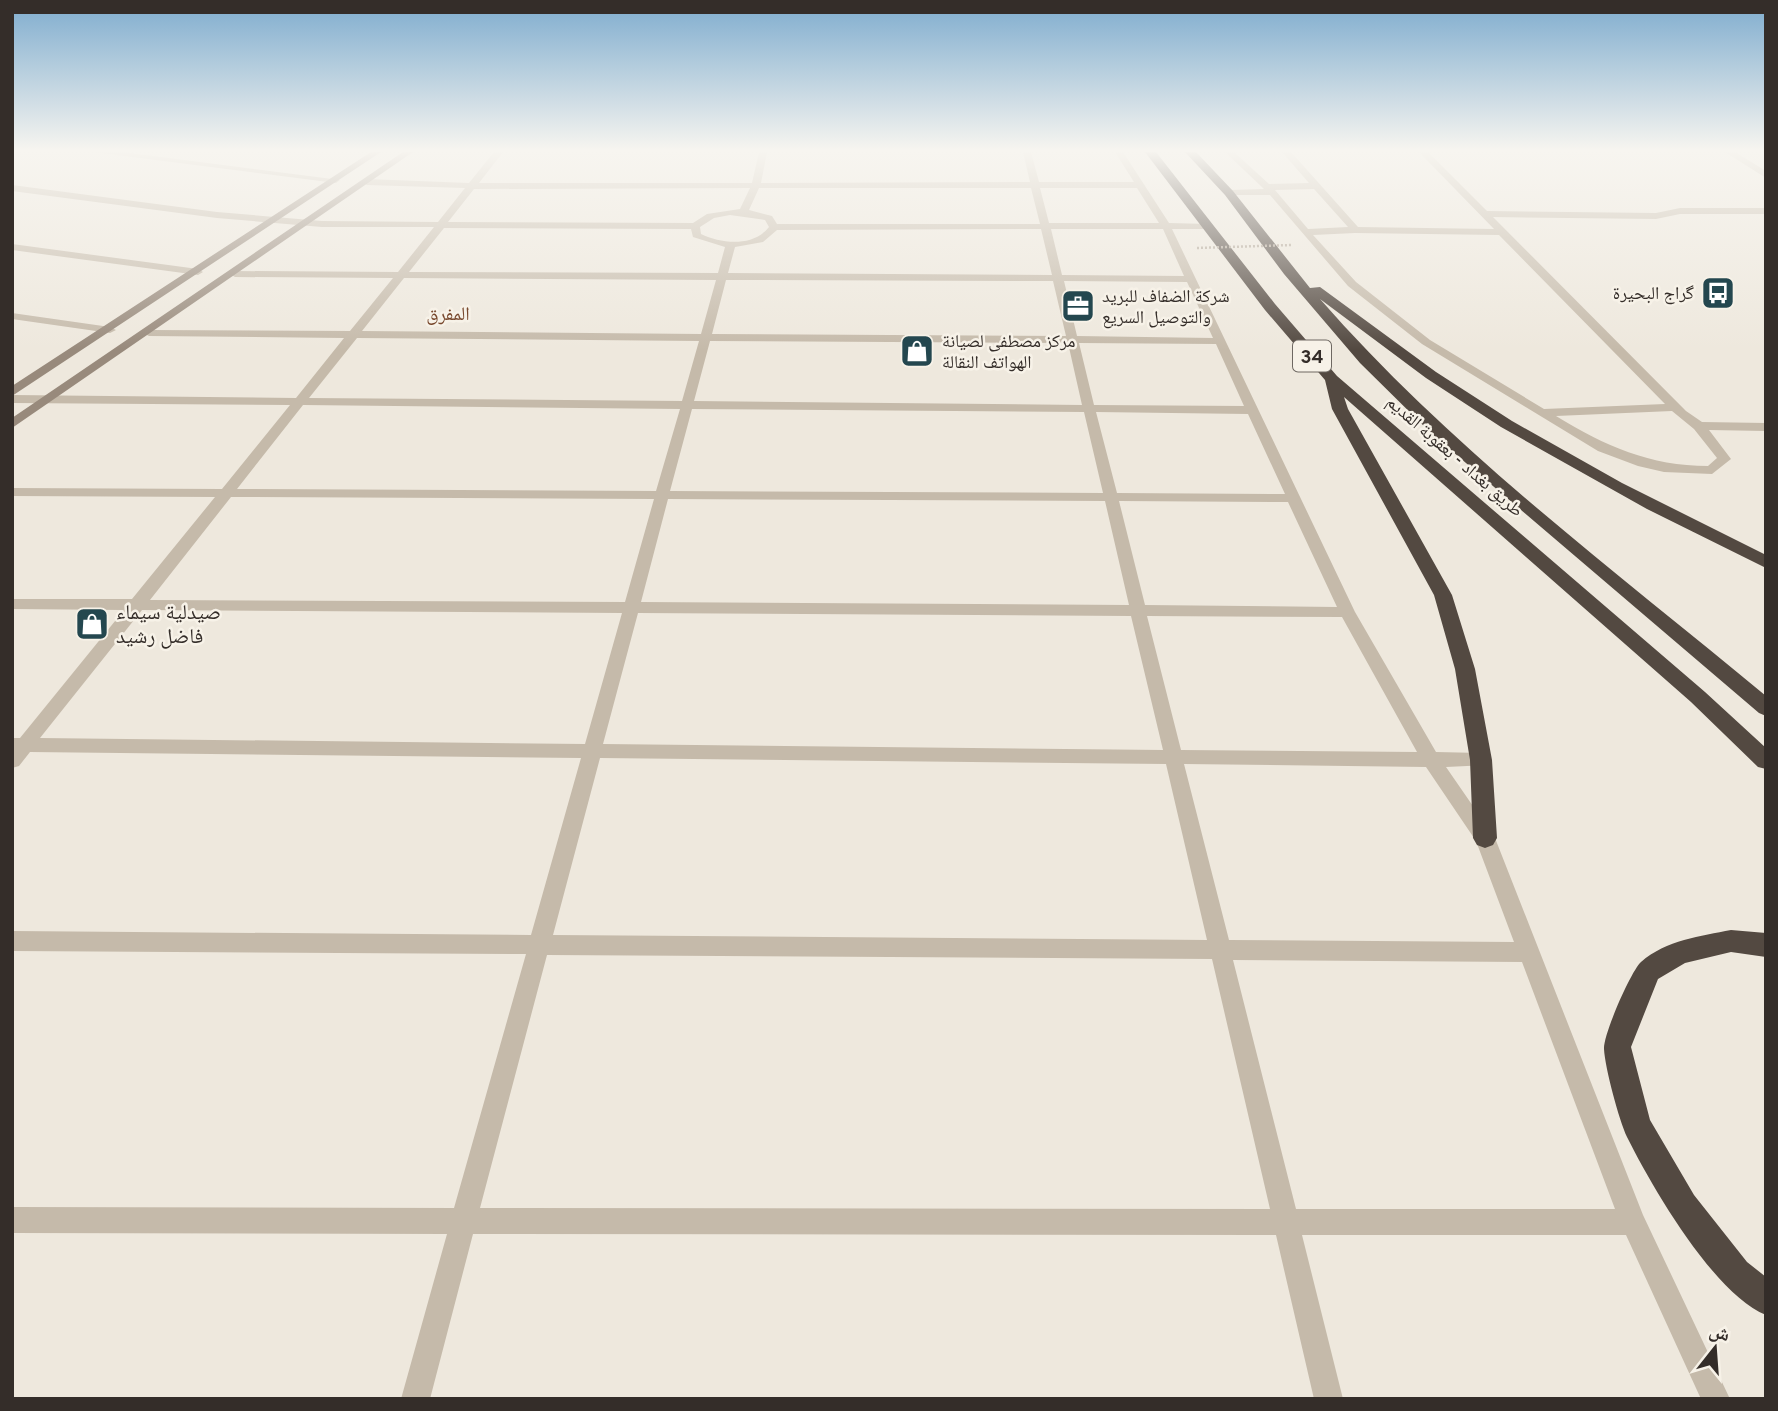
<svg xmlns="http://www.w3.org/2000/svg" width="1778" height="1411" font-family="Overpass,'Noto Naskh Arabic',sans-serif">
<rect width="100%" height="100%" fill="#eee8dd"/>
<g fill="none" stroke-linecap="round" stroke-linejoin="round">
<path fill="#c5baaa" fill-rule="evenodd" d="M93 152H122L340 180 336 183Z
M494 152H503L479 183H752L759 152H767L761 183 1030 182 1023 152H1031L1039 182H1134L1115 152H1123L1169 223 1209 224 1211 226 1206 229H1172L1355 612 1436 752 1481 753 1488 755 1490 760 1488 765 1446 767 1495 838 1643 1215 1730 1399H1701L1626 1235H1302L1343 1399H1314L1276 1235 473 1234 430 1399H401L447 1234 12 1233V1207L454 1208 526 954 12 951V931L531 935 581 758 30 752 19 766 12 768V738H20L124 610 12 609V599H132L215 497 12 496V488L222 489 290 405 12 403V395L296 398 344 338 149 336 143 333 149 330 350 331 393 278 235 277 230 274 235 271 398 272 434 227H322L217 218 12 191V185L217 212 322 221 438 222 465 188 367 185 363 182 367 179 469 183ZM750 188 740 209 707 214 693 223 448 222 474 189ZM759 188H1031L1040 224H777L772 216 749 210ZM1040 188H1137L1159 223H1049ZM730 215 765 220 769 227C753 247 722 244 701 234L700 227 714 218ZM444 228 691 229 693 237 725 247 718 273 409 272ZM1041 229 1052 275 728 273 735 247 763 242 777 230ZM1051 229H1163L1184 276 1062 275ZM404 278 716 280 701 334 362 331ZM726 280 1053 281 1066 336 712 334ZM1064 281 1187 282 1213 338 1077 336ZM357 338 699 341 682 401 309 398ZM710 341 1068 343 1082 405 694 401ZM1079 343 1216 344 1244 406 1094 405ZM303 405 680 409 656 491 237 489ZM692 409 1084 412 1103 493 670 491ZM1096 412 1248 414 1285 494 1117 493ZM231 497 654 499 625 602 150 600ZM668 499 1105 501 1129 605 641 602ZM1119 501 1288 502 1337 607 1145 605ZM142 610 622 613 585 744 40 738ZM638 613 1131 616 1163 750 603 744ZM1147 616 1342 617 1417 752 1181 750ZM600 758 1166 764 1207 940 553 935ZM1184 764 1426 767 1476 841 1514 942 1229 940ZM547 955 1212 959 1270 1209 480 1208ZM1233 960 1522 962 1615 1209H1296Z
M1225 152H1234L1269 184 1309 183 1282 152H1291L1358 227 1494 229 1419 152H1428L1487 211 1656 213 1680 208H1766V214H1680L1656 219 1493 217 1686 411 1702 422 1766 423V431L1709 430 1731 459 1712 474 1664 472 1638 466 1598 451 1422 344 1348 286 1270 195H1226L1229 190 1264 189ZM1314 189 1348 227 1308 229 1275 190ZM1355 233 1499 235 1665 404 1544 409 1430 340 1356 282 1313 235ZM1672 411 1694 429 1717 458 1708 466C1650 466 1605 446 1556 416Z
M1725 152H1735L1766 171V178Z
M12 244 198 269 203 272 198 275 12 250Z
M12 313 110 327 116 330 110 333 12 319Z"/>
<path fill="#988a7c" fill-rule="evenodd" d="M371 152H381L12 396V386Z
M403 152H413L12 428V418Z"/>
<path fill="#534941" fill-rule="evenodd" d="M1145 152H1156L1275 304 1337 376 1705 692 1766 748V769L1758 767 1691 702 1344 397 1348 409 1452 595 1475 669 1492 760 1497 838 1493 845 1485 848 1477 845 1473 838 1470 760 1455 669 1434 595 1332 409 1325 380 1265 310Z
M1185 152H1196L1233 191 1310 288 1320 287 1436 372 1512 421 1622 483 1766 555V568L1647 509 1501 427 1426 378 1320 299C1451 449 1613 569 1766 696V716L1759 713 1432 434 1360 363 1284 274 1225 195Z
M1731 930 1766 933V957L1731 952 1685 963 1658 979 1631 1047 1650 1120 1694 1195 1747 1262 1766 1277V1315C1714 1294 1652 1187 1627 1137 1619 1120 1605 1068 1604 1049 1603 1035 1631 971 1641 962 1666 940 1701 936 1731 930Z"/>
<path stroke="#b0a495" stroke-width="2.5" stroke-dasharray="2 2" stroke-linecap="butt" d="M1197 248 1291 245"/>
</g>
<linearGradient id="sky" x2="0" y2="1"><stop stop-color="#7eacce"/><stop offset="0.43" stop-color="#f7f5f0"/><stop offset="1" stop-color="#f7f5f0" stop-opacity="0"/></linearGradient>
<rect width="1778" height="350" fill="url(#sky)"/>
<defs>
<symbol id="bus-square" viewBox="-11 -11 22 22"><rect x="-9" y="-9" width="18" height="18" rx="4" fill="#24474f" stroke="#f7f2e8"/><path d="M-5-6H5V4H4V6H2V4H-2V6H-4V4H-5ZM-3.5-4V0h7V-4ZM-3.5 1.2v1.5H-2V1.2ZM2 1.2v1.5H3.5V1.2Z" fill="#fff"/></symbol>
<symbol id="office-square" viewBox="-11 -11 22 22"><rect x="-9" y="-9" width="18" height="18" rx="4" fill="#24474f" stroke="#f7f2e8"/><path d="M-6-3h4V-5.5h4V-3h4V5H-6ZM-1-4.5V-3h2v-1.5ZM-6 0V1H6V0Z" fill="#fff"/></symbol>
<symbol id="shop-square" viewBox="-11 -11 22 22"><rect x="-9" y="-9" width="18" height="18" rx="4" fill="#24474f" stroke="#f7f2e8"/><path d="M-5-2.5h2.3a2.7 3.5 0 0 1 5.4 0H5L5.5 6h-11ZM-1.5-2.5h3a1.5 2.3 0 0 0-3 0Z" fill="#fff"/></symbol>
</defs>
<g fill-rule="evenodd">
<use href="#bus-square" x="1699" y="274" width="38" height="38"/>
<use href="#office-square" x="1059" y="287" width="38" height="38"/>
<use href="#shop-square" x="898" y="332" width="38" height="38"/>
<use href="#shop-square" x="73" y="605" width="38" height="38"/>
</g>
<g text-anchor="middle" stroke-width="5" stroke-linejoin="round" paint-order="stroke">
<g font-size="18" fill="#342d29" stroke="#f7f2e8" text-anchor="start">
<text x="1694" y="299" text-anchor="end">گراج البحيرة</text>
<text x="1102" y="302">شركة الضفاف للبريد<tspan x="1102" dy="21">والتوصيل السريع</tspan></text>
<text x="942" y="347">مركز مصطفى لصيانة<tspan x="942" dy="21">الهواتف النقالة</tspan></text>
</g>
<g font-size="18" fill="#342d29" stroke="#f7f2e8">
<text transform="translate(1455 456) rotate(41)" y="6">طريق بغداد - بعقوبة القديم</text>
</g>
<g font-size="19" fill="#78482d" stroke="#f7f2e8">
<text x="448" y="320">المفرق</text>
</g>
<rect fill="#f7f2e8" stroke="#6e6862" stroke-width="2" x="1293" y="340.5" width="38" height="31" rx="5"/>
<g font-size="19" font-weight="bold" fill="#342d29">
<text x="1312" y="363">34</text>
</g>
<g font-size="21" fill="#342d29" stroke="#f7f2e8" text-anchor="start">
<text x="116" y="619">صيدلية سيماء<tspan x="116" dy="24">فاضل رشيد</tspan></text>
</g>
</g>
<rect width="1778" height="1411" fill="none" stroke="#342d29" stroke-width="28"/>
<g transform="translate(1715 1348) rotate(17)" stroke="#f7f2e8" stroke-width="5" paint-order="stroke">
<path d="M0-5L12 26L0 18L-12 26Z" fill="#342d29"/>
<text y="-10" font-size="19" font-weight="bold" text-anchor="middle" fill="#342d29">ش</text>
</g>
</svg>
